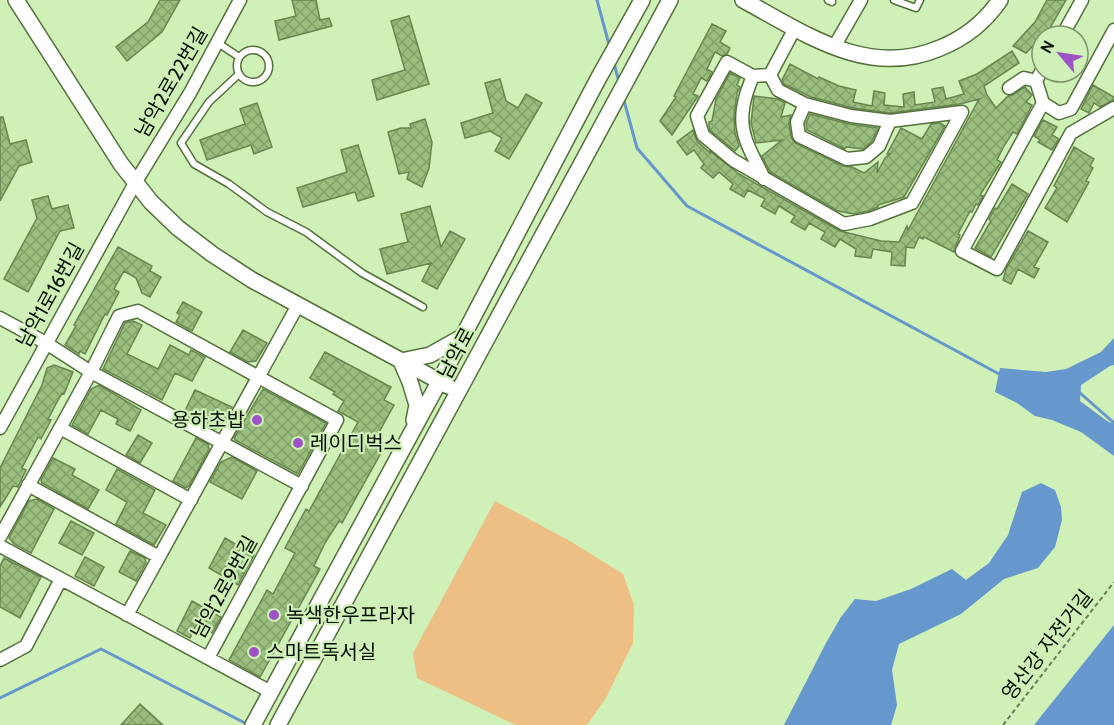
<svg xmlns="http://www.w3.org/2000/svg" width="1114" height="725" font-family="Cabin,'Noto Sans KR',sans-serif">
<defs>
<pattern id="building-cross-hatch" width="8" height="8" patternUnits="userSpaceOnUse" patternTransform="scale(1.5)"><rect width="8" height="8" fill="#9abe7d"/><path d="M0 0l8 8M0 8l8-8" fill="none" stroke="#83a26a"/></pattern>
</defs>
<rect width="100%" height="100%" fill="#cff0b6"/>
<path fill="#eebf85" d="M495 501 570 541 623 574 634 605 633 643 606 698 587 725H516L417 678 413 653Z"/>
<path fill="#6697cd" d="M1114 338V365L1110 366 1081 385 1080 401 1107 421 1114 424V456L1081 432 1052 420 1035 416 1017 403 995 392 1000 368 1046 372 1066 369 1101 352Z
M1041 483 1055 490 1061 507 1062 520 1055 547 1038 568 1004 579 961 614 899 644 892 670 897 705 891 725H784L826 643 841 617 855 599 876 601 911 589 952 569 966 580 989 563 1008 535 1022 492Z
M1114 625V725H1034Z"/>
<g fill="none" stroke-linecap="round" stroke-linejoin="round">
<path stroke="#6697cd" stroke-width="3" d="M597 0 610 48
M614 63 619 82
M623 97 637 148 687 206 1001 375
M1079 392 1114 423
M0 698 101 649 247 724"/>
</g>
<path fill="url(#building-cross-hatch)" stroke="#688650" stroke-width="1.5" d="M160 0H180L162 32 127 61 116 47 148 22Z
M292 0H316L320 20 329 18 332 26 279 40 275 21 296 16Z
M1047 0H1066L1050 28 1026 53 1013 46 1035 22Z
M409 16 429 84 377 100 372 80 405 70 391 21Z
M712 24 726 31 720 42 730 48 727 54 722 56 715 52 707 69 712 72 707 81 701 78 693 94 698 96 672 135 660 121 676 97 674 96Z
M1012 51 1019 63 984 86 987 95 996 108 1008 96 1013 95 1025 87 1032 95 1026 102 1032 105 1017 134 1013 132 1004 146 997 160 1001 162 980 195 983 196 978 205 976 204 972 212 970 211 958 234 960 235 954 252 924 237 923 239 919 237 914 248 906 247 905 266 891 265 892 252 873 249 871 258 855 256 856 249 840 239 835 247 821 239 825 232 809 223 805 230 791 222 795 216 779 206 775 214 761 206 765 199 748 190 744 197 730 189 733 184 719 172 713 178 701 168 704 164 694 150 687 155 677 142 693 130 697 141 710 153V151L739 174 840 231 881 241 899 242 907 226 908 230 920 208 979 99 960 104 890 113 853 108 811 97 784 84 782 80 790 64 818 79 819 77 839 86 856 90 853 102 872 106 874 91 885 93 884 105 904 107 903 94 914 92 915 105 935 102 932 89 943 87 946 99 964 94 959 81 977 74Z
M730 73 740 78 737 85 740 87 737 93 734 116 735 133 739 146 735 151 710 130 709 126V122L712 121 716 99Z
M500 79 506 101 518 108 526 94 542 103 509 159 495 151 502 138 490 131 465 138 461 123 493 113 485 83Z
M1093 85 1114 97V100L1100 107 1094 103 1089 113 1081 109Z
M754 96 778 99 785 103 781 117 791 115 789 123 791 137 795 143 843 166 852 167 864 173 878 162 877 173 885 158 890 154H887L901 128 922 139 931 124 940 123 945 126 904 197 878 205V207L868 211 854 214 838 211 770 172 762 156 782 140 756 143 751 123Z
M257 103 272 147 254 154 251 145 207 160 200 140 245 124 240 109Z
M810 114 849 124 878 128 872 141 863 149 846 147 845 149 807 130 806 123Z
M0 117H3L10 144 26 140 32 162 19 166 0 201Z
M425 119 432 142 429 168 422 187 407 179 409 172 399 174 388 132 401 128H411L410 124Z
M1043 120 1057 127 1052 135 1059 139 1052 150 1038 142 1040 140 1034 136Z
M358 145 374 196 358 201 355 192 303 207 297 188 347 172 341 150Z
M1074 147 1094 159 1090 166 1093 168 1086 181 1089 182 1067 222 1045 208 1057 188 1054 186Z
M1012 184 1028 194 991 257 975 248 991 221 989 219 995 208 997 209Z
M48 196 52 209 68 205 74 228 60 231 28 292 4 279 37 218 32 200Z
M430 206 441 247 450 231 465 239 437 289 422 281 431 263 387 274 380 249 408 242 401 214Z
M1028 231 1048 242 1034 267 1039 269 1034 278 1018 269 1011 284 1003 280 1006 269Z
M118 247 152 266 150 271 161 277 150 297 142 293 136 278 124 271 114 289 119 292 107 315 105 314 85 354 80 351 79 354 65 345 76 326 74 325Z
M183 302 202 312 192 331 176 322 180 315 177 313Z
M133 321 142 325 127 354 158 369 170 345 189 355 191 350 205 357 192 381 175 373 162 400 103 369 125 323Z
M243 330 267 343 256 361 248 362 230 352Z
M325 352 391 387 384 400 394 405 372 445 382 451 342 523 339 521 325 543 314 566 320 569 260 677 229 660 267 590 273 594 295 553 285 548 306 509 309 511 358 422 338 411 344 401 333 394 335 392 310 378Z
M54 365 73 372 64 394 62 393 48 419 51 420 41 439 38 437 22 468 26 470 18 487 13 486 0 507V468L42 385 47 368Z
M99 385 141 410 130 431 116 424 118 419 101 410 88 434 72 425 91 389Z
M263 389 326 423 298 474 235 440 234 438Z
M195 390 232 407 221 427 215 429 184 413Z
M138 435 152 443 140 463 126 455Z
M196 438 208 444 209 449 189 486 186 488 173 481Z
M232 457 257 471 242 499 210 482 221 462Z
M53 458 75 469 72 475 99 490 88 509 42 483 41 480Z
M117 469 155 490 143 513 166 525 154 545 116 524 127 502 106 490Z
M37 499 54 509 31 553 14 544 9 538 29 501Z
M71 521 94 533 82 555 59 543Z
M225 538 254 555 238 585 209 568Z
M130 551 145 558 146 563 136 581 119 572Z
M85 557 104 567 94 586 75 576Z
M4 558 41 577 20 618 0 607V566Z
M192 601 221 617 212 633 197 624 190 638 177 631Z
M140 704 163 725H121Z"/>
<g fill="none" stroke-linecap="round" stroke-linejoin="round">
<defs>
<path id="service" d="M828 0 832 2
M894 0 916 8 920 0
M218 43 239 57
M237 66a16 16 0 1 1 32 0a16 16 0 1 1-32 0Z
M239 74 209 102 181 143 194 164 229 184 267 212 306 232 362 273 423 307"/>
<path id="minor" d="M1062 36 1082 0
M834 47 861 0
M1042 70 1036 81 1043 103 962 251 997 269 1071 133 1114 108
M770 75 778 90 805 104 851 116 890 121 962 112 912 203 870 219 844 224 733 160 703 135 697 116 727 62 753 76 770 75 795 28
M753 76C744 97 738 118 746 140 750 153 759 166 764 179
M1009 88 1024 78 1036 81
M1043 103 1059 113 1071 109 1114 30
M805 104 797 122 799 136 847 159 866 157 879 146 890 121
M0 318 46 343 91 372 302 486
M0 428 135 183 190 93 240 0
M60 428 191 500
M28 485 159 557
M0 537 91 372 119 316 138 311 337 420 208 658
M0 546 271 692
M127 615 298 305
M0 660 26 646 61 579"/>
<path id="tertiary" d="M16 0 121 164 151 202 178 228 212 254 252 280 448 386
M743 0C806 34 868 79 940 48 965 38 985 22 1000 0
M414 420 417 405 410 382 401 361 430 355 462 337
M253 725 439 382 598 79 642 0
M278 725 670 0"/>
</defs>
<use href="#service" stroke="#53703b" stroke-width="9"/>
<use href="#minor" stroke="#53703b" stroke-width="15"/>
<use href="#tertiary" stroke="#53703b" stroke-width="18"/>
<path stroke="#697e5a" stroke-width="2" stroke-dasharray="4.5 3" stroke-linecap="butt" d="M1003 725 1114 582"/>
<use href="#service" stroke="#fff" stroke-width="6"/>
<use href="#minor" stroke="#fff" stroke-width="12"/>
<use href="#tertiary" stroke="#fff" stroke-width="15"/>
</g>
<g fill="#9d53c5" stroke="#cff0b6" stroke-width="2">
<circle cx="257" cy="420" r="6"/>
<circle cx="298" cy="443" r="6"/>
<circle cx="274" cy="615" r="6"/>
<circle cx="254" cy="652" r="6"/>
</g>
<g text-anchor="middle" stroke-width="4.5" stroke-linejoin="round" paint-order="stroke">
<g font-size="20" fill="#050f00" stroke="#cff0b6">
<text transform="translate(171 82) rotate(-60)" y="7">남악2로22번길</text>
<text transform="translate(50 295) rotate(-61)" y="7">남악1로16번길</text>
<text transform="translate(456 353) rotate(-62)" y="7">남악로</text>
<text transform="translate(224 587) rotate(-61)" y="7">남악2로9번길</text>
<text transform="translate(1047 645) rotate(-52)" y="7">영산강 자전거길</text>
</g>
<g font-size="20" fill="#050f00" stroke="#cff0b6" text-anchor="start">
<text x="245" y="427" text-anchor="end">용하초밥</text>
<text x="310" y="450">레이디벅스</text>
<text x="286" y="622">녹색한우프라자</text>
<text x="266" y="659">스마트독서실</text>
</g>
</g>
<g transform="translate(1060 54) rotate(299)"><circle r="28" fill="#cff0b6" stroke="#7e966d" stroke-width="1.5"/>
<path d="M0-4.5L10 22L0 15L-10 22Z" fill="#9d53c5"/>
<text y="-9" font-size="16" font-weight="bold" text-anchor="middle" fill="#050f00">N</text>
</g>
</svg>
